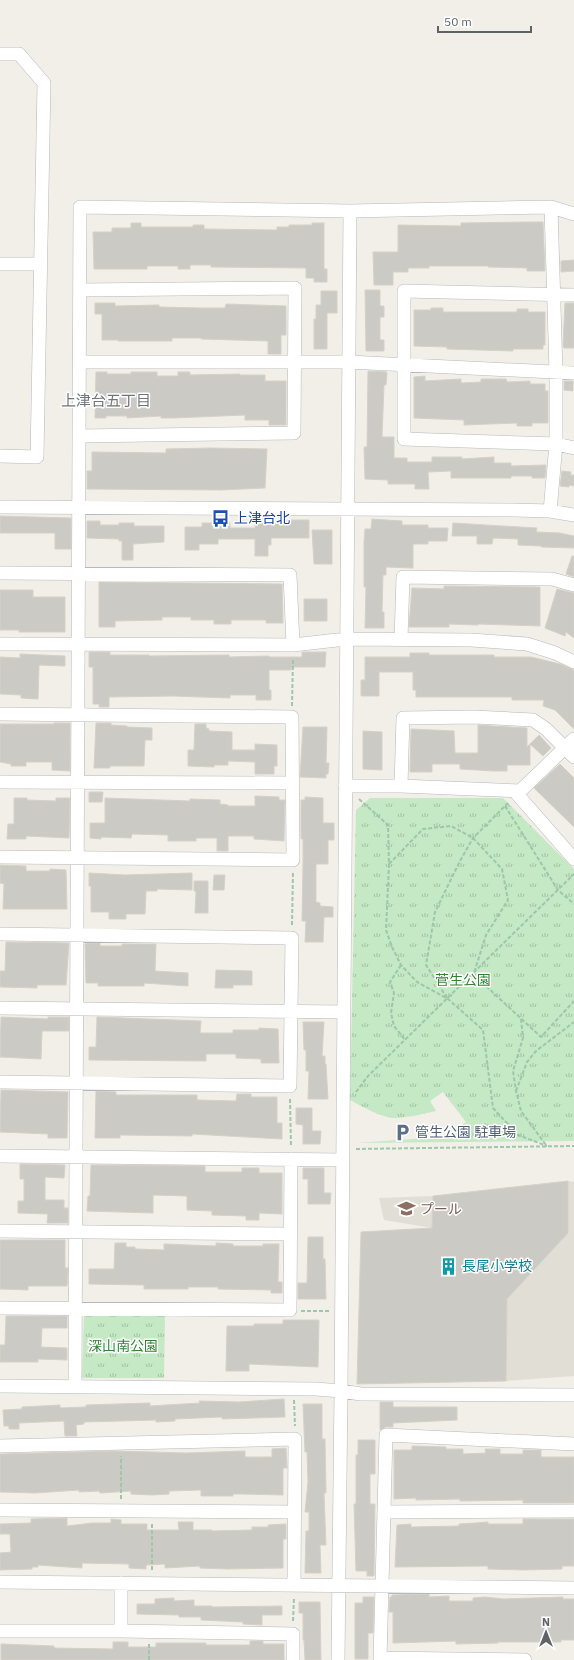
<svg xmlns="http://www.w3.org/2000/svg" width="574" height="1660" font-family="'IBM Plex Sans','Noto Sans JP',sans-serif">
<defs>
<pattern id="park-tufts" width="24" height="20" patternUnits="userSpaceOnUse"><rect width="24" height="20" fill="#c5e8c5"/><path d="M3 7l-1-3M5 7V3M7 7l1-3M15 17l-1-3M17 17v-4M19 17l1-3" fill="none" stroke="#a3c0a4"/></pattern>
</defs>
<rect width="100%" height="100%" fill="#f1efe8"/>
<path fill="#e1ded6" d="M568 1181 574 1182V1376L506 1381 507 1299 568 1233Z
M433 1196 432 1228 384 1220 379 1198Z"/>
<path fill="url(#park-tufts)" d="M370 798H503L574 869V1141L356 1143 443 1137 466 1122 443 1092 430 1101 436 1111C422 1114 408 1118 393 1118 381 1117 361 1106 350 1100L356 810Z
M84 1314H165L164 1378H82Z"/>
<path fill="#cccac5" stroke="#d6d1c6" d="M527 222H543L545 271H527V268L488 267V266H429V268H408V272H393V285H374L373 252H398V225L461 226V223Z
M131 223H141V227H193V225H204V229L277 230V227H289V225H312V223H324V269H327V282H314V278H306V268L211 267V265H190V269H178V266H147V269H94L93 232H112V228H131Z
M574 260V271L561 272V261Z
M365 290H380V306H384V317H380V340H384V351H366Z
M321 291H337V313H327V349H314V319H316V305H321Z
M95 303H115V306L159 305V307L201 308H225L226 304 286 306V335H281V354H268V341L201 339V338H172V341H118V340H102V314H95Z
M565 303H574V348H564L563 345Z
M431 308H443V312H517V309H528V312H545V345H543V349H513V351L447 349V347L414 346V310H431Z
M368 371 387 372 386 385H384L382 437H394V458H407V462H432V457H462V459L494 457V463H511V466L546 465 545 478H532V476H511V478H451V471L428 472 429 489H415V484H388V480L365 479 364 447H367Z
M96 372H107V374H131V372H157V376H178V372H190V375L240 374V375H265V381H286V425H269V420H245V415L173 418H161V416L127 418V416H106V418H95Z
M425 376V381L461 379V383L481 382V379H506L507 382 530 381V384H545V391H548V423H532V426H517V423L464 425V420L414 418V377Z
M564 381H573V391L564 390Z
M210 448 267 449 265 488 221 490 87 489V471H92V452L166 453V449Z
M562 471 571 472 570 475H574V486L569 485V487L560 486Z
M0 516 71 518V549H55V533H0Z
M372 519 402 521V525H428V528H448L447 541H428V544H413V568L386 567V575H383L382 612H384V628H365L366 587H364V542L365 529H371Z
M278 520H309V538H271V545H268V556H255V539H218V544H199V550H185V527H202V523H230V528H255V523H278Z
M87 521H100V525H119V523H134V526H164V542L133 544V560H122V541H119V539L87 538Z
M453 523 537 528 536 532 560 533 574 536V548L541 547V546L518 545V539L493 538 492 544H477V536H452Z
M312 530H332V564H314Z
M572 556H574V577L566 574Z
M99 582 282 584 283 623H266V620H231V624H214V620H191V617H162V620L115 621V627H99Z
M444 586 540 587V626L478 624V625L449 624V627H409L412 588 444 589Z
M557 589 574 593V638L566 632 565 636 545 628Z
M0 590H33V597H65V632H19V630H0Z
M304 599H327V621H304Z
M89 652H110V655H149V656L229 655V657L269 656V657H302V652H326L325 667H291V670H269V690H271V700H256V695H230V698L172 696 109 697V707H99V704H93V667H89Z
M410 653H429V655H494V657H531L560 664 574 670V729L555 710 543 706 544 700H512V697H416V690H413V672H379V696H361V680H365V657H410Z
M20 654 65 656V666L39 665 38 699 21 698V695L0 694V657L20 658Z
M54 723H70V771L52 770V762H26V766H11V764L0 762V724H54Z
M96 723H111V725L127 726V727L152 728V740H145L144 766H110V768H94Z
M195 724H206V728L209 729V731L232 732V750H255V744L277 745V766H274V774H255V762L228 761V765H214V767L188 766V750H194Z
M478 725 527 728V747L530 744V765H507V771H494L460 769V764H432V772H410L411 729 454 731 455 753H478Z
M303 727H327L326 763H329L328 774H326V778L300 777Z
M363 731 382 732V770L363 769Z
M539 735 551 748 543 756 530 744Z
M560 764 574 778V827L534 788Z
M89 792H103L102 802H89Z
M255 796 279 797V800H285L284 841 254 839V836H228V851H217V838H196V841H168V835L132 834 131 838 101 837V839L90 838V823H105V798L190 801V799L220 800V804L228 805V806H255Z
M305 797 323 798V823H334V840H328V864H316V902L320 903V906L333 907V917H324L323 942H305L306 921H302L303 864V839H301V800H305Z
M14 798H27V800L56 801V798H70L69 838 26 836V839H7L8 824H14Z
M0 865 26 866V871H50V869L66 870 67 909H3L4 884 0 883Z
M89 873 125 875 192 873V890L157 889V891H146L145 914H126V919H109V912H91V886H89Z
M214 875H225L224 890H213Z
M194 881H208V913H195L196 891H194Z
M6 942 69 943 66 985H37V988L0 987V971H5Z
M87 943H100V946H122V944H156L155 971 188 973V986L144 983V986H98V983H86L85 944Z
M216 970 252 971V985H233V988H215Z
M1 1017 48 1019V1017H69V1031H42L41 1059 0 1057Z
M97 1017 201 1021 200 1033H233V1030H259V1028L278 1029 279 1063H261V1059L236 1058V1054H206V1061L89 1060V1047H96Z
M303 1022H324L322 1056H325V1064H326L328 1099H308L309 1071H306V1050H304Z
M1 1090 68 1092 67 1138H48V1134L0 1132Z
M96 1091 116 1092V1095H197V1100L236 1101 237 1094H251V1097H277V1123H282V1139L192 1134V1136L120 1135V1138H95Z
M296 1108H312V1131H321L320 1144H303V1125L296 1124Z
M20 1164 65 1165 64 1178 45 1177V1200H64V1208H68V1223H47L48 1214 18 1213V1201H24V1179H20Z
M91 1165 205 1166V1172H242V1168H259V1173H282V1214L259 1213V1220H246V1216L212 1215V1211L187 1210V1196L153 1195V1213L87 1211 88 1196H90Z
M303 1168H324V1193H331L330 1204H308V1179H303Z
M568 1181V1233L507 1299 506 1381 357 1384 361 1232 432 1228 433 1196Z
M308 1237H323V1259H325L326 1299H298V1283H307Z
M0 1240H65V1268H68L67 1286H28V1290L0 1289Z
M115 1243H126V1247H135V1249L164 1250V1244L216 1246V1243L233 1244V1246H263V1244H279L278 1282H282V1293H271V1290L218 1289V1287H188V1289H144V1285L89 1284V1269H114Z
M6 1316H67V1328H42L41 1347 67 1348V1360L38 1359V1362H0V1345H5Z
M283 1320H319L318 1367 249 1364V1371H226L227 1326H254V1324H283Z
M284 1399 285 1417 222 1419V1417L175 1419V1421L156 1422V1420L84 1422V1424L76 1425 77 1436H65L64 1421 19 1423V1429H9V1426H4L3 1410 22 1409V1407L60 1405V1408L86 1407V1405L150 1403V1406L200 1403 199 1401 239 1402Z
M380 1402H393V1407H457V1420L393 1423V1427H386L380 1430Z
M303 1404H322V1439H325L326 1493H324L326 1545H320L321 1573H305L306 1531H309V1512H305L308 1482 307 1452H305Z
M358 1440H375V1474H370V1504H375L374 1576H367V1571H356L354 1504H356V1455H358Z
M412 1446 446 1447V1449H463V1454L486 1453 485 1449H500V1454H523V1450H541V1457H574V1503H523V1500L460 1501V1499L416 1500V1498L394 1499V1450H412Z
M286 1448 287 1468H283V1495L241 1494H233V1496H201V1490L169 1491V1494L152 1495 131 1494V1491L100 1493 99 1491 79 1492V1490L35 1493 0 1492V1454L115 1451 186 1453 245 1451V1457H272V1449Z
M67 1518V1526L92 1523H111V1519L121 1520V1524H147V1530H179L178 1522H193V1530H212V1531L252 1530V1527H268V1525L286 1524V1539H283V1568L228 1569 200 1568V1566L165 1568V1564L146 1565V1569L129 1568V1564L82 1563V1568L38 1565V1567H32V1569L0 1570V1553L11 1552 10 1534H0V1524L31 1523V1519Z
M523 1519H574V1566H562V1569L523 1570 488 1569V1566L395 1567 397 1525 411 1524V1527L459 1526V1524L476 1523 488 1522V1524H523Z
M429 1594V1597L449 1596V1601H473V1598L485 1597 504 1599 563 1597V1599H574V1640H561V1642H498V1643L456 1644V1641L393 1643V1612H389L390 1597H392V1595Z
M363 1597H374L373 1633H368V1659H355V1603H363Z
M174 1598V1601L194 1600V1606H212V1607L282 1606V1615H262V1625L243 1624V1622L201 1620V1617H179V1615L137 1614V1604H155V1599Z
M299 1602H320L321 1660H305L304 1640H303V1613H299Z
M250 1641H263V1644H284V1660H1V1644L54 1646V1648L113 1649V1642H128V1647H156V1643H206V1645H250Z"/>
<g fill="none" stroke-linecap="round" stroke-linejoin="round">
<defs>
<path id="minor" d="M0 54H19L44 83 37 457 0 456
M0 264H40
M574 295 404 291V439L556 444 574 448
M80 362H348L574 373
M79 436 294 433 295 288 80 290
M0 507 514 510 550 511 574 515
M550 511 556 444V372L551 207
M0 573 290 575 293 645
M401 639 403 577 552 579 574 585
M0 644 293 645 346 639 471 640 527 644 555 653 574 662
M0 714 292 717 293 860 0 857
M574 739 517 794 574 859
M0 782 291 783
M345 786H401L520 791
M401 786 403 718 474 717 533 720 546 729 574 757
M0 934 292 938 290 1086 0 1082
M0 1008 343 1012
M0 1156 342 1160
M0 1231 290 1234
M0 1308 290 1310 291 1159
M0 1386 316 1389 341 1391 350 211
M75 1387 80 207 350 211 551 207 574 214
M0 1446 295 1439 294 1585
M0 1510 294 1512
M384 1512 574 1511
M0 1582 574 1588
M0 1631H121V1583
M121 1631 293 1634V1660
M380 1658 525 1660
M338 1660 341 1391 361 1394 574 1395
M380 1660 386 1435 574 1444"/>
</defs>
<use href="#minor" stroke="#b5b8bc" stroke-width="14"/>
<path stroke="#9cc7a9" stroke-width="2" stroke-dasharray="4 2" stroke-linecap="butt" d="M292 706 293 658
M359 799 388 825 389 865 386 930 392 947 401 965 417 982 448 999 483 1030 493 1108 518 1135 547 1146
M505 806 558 890 574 904
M389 864 423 829 451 826 473 838 502 869 508 900 486 935 474 973
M292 925 293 871
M401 965 390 982 394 993 391 1013 394 1026 405 1040
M473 974 541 1037 574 1001
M447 998 426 965 435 912 460 861 473 838 508 803
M521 1019 523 1038 513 1071 516 1091 521 1111 546 1145
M516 1091 527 1062 536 1051 574 1022
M356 1092 368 1076 574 874
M290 1099 291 1147
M356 1149 574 1146
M301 1311H329
M294 1400 295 1426
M121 1499V1456
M152 1524V1572
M293 1621 294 1598
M149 1660V1643"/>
<use href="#minor" stroke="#fff" stroke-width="13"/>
</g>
<defs>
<symbol id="bus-bare" viewBox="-9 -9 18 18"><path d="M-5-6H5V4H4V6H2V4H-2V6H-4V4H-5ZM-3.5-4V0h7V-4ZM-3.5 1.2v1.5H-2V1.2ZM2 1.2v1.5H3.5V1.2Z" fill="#1a4fb4" stroke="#fff" stroke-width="2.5" paint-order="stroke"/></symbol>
<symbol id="parking-bare" viewBox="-9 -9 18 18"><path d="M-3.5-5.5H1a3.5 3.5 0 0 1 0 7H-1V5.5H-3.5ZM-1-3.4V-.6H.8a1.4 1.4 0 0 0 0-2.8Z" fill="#5c6f8a" stroke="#fff" stroke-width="2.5" paint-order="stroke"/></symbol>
<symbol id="school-bare" viewBox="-9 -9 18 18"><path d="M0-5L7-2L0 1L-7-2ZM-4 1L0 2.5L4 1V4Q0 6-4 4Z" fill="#8d6e63" stroke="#fff" stroke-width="2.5" paint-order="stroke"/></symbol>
<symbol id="building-bare" viewBox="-9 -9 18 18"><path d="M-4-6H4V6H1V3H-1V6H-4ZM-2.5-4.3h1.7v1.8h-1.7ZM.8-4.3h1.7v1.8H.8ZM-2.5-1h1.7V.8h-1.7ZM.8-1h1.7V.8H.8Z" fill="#0f9aa8" stroke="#fff" stroke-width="2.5" paint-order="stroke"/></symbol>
</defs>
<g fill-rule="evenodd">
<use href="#bus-bare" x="208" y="506" width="25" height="25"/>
<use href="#parking-bare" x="390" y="1120" width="25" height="25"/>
<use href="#school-bare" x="394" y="1196" width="25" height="25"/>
<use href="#building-bare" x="436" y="1254" width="25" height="25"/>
</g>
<g text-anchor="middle" stroke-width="3" stroke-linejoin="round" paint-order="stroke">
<g font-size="14" fill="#164399" stroke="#fff" text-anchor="start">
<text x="234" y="523">上津台北</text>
</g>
<g font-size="14" fill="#348238" stroke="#fff">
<text x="463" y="985">菅生公園</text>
<text x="123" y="1351">深山南公園</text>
</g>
<g font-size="14" fill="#4e5e75" stroke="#fff" text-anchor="start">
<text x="415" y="1137">管生公園 駐車場</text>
</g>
<g font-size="14" fill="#785e54" stroke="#fff" text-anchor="start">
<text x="420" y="1214">プール</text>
</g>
<g font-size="14" fill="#0d838f" stroke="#fff" text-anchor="start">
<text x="462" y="1271">長尾小学校</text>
</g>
<g font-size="15" fill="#70757a" stroke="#fff">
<text x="106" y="406">上津台五丁目</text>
</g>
</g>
<g transform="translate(546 1632)" stroke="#ffffff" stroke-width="3" paint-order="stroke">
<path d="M0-3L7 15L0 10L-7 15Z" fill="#5f6368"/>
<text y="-6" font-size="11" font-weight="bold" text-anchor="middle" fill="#5f6368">N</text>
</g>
<path d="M438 26v6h93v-6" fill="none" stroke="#5f6368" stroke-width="2"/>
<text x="444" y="26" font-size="12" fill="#5f6368" stroke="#ffffff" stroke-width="3" paint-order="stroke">50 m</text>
</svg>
